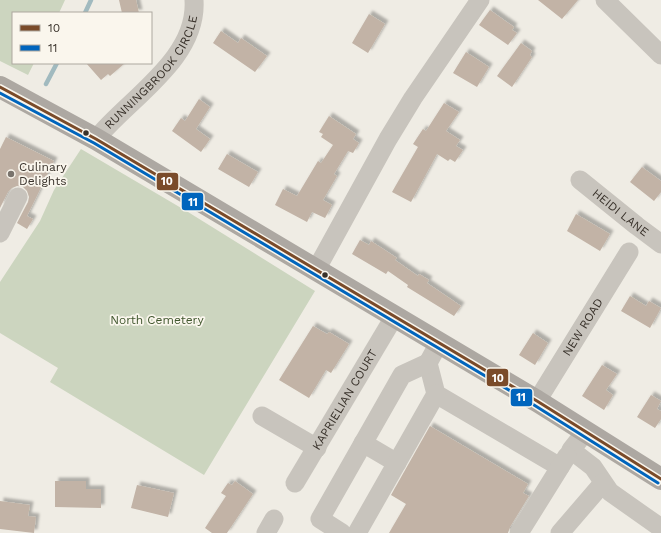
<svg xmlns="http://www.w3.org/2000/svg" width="661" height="533" font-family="'Work Sans',sans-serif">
<defs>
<filter id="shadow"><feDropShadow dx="3.5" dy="-3.5" stdDeviation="1" flood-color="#0004"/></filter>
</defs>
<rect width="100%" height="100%" fill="#efece4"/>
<path fill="#ccd5bf" d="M0 0H65L59 13H13V63H34L28 75 0 61Z
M81 149 188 212 315 291 204 475 50 382 58 368 0 333V282L40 221 54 190Z"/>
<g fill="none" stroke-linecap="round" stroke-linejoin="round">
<path stroke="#a1babf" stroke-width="4.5" d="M85 13 91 0
M46 84 57 63"/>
</g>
<path fill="#c2b3a6" filter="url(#shadow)" d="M119 0H136L139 13H122Z
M538 0H578L562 19Z
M490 10 514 27 512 30 517 33 508 45 479 25Z
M369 14 385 24 368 53 352 43Z
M221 31 238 43 241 38 267 56 255 72 213 43Z
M521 43 532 51 530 55 532 57 512 87 497 76Z
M466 52 489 67 477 87 453 73Z
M86 63H125L110 76 108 74 101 80Z
M199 99 210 107 196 129 210 139 201 152 172 131 181 118 185 121Z
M444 103 459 112 446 131 460 140 456 146 463 150 455 162 450 159 448 161 437 154 411 202 392 192 418 147 413 144 423 129 426 131Z
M329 116 356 134 353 139 359 143 353 153 348 151 334 174 337 176 323 200 332 205 325 218 312 212 307 222 275 205 283 189 297 196 318 161 321 163 333 145 321 137 323 134 319 132Z
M6 137 54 161 27 216 33 219 27 229 17 223 28 202 29 197 27 191 23 187 17 186 12 188 8 192 0 208V149Z
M227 154 258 172 249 187 218 169Z
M642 167 661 181V192L654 201 630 182Z
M576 214 610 234 600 251 567 231Z
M360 240 369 245 371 241 397 258 395 260 418 276 419 274 429 280 427 283 461 306 454 316 407 287 408 285 388 271 386 274 352 254Z
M630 296 646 306 649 301 661 308 650 328 621 311Z
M313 326 327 334 329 332 349 344 331 373 326 370 309 398 279 380Z
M533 333 548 343 535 365 519 355Z
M602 365 617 374 606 390 613 395 604 410 582 396Z
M651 395 661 401 657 409 661 411V419L655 428 637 417Z
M430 426 528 484 523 493 529 496 510 527 508 533H389L406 504 391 495Z
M55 481H86V489H101V508L55 507Z
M235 481 253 494 227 533H212L205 528 226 496 221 493 228 483 232 485Z
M137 485 174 493 168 517 131 508Z
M0 501 30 505 28 516 36 517 34 533 0 529Z"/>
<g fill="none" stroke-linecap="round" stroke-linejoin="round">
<g stroke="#c8c4bd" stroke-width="19">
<path d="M605 0 661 55"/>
<path id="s1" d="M96 139C128 99 198 59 194 0"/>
<path id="s2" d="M580 180 637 226 661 244"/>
<path d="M0 233 18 197"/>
<path d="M316 270 388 139 413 98 480 0"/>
<path d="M434 352 428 363 436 394 560 467"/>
<path id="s3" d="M537 401 629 252"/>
<path d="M262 416 317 448"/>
<path d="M586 431 571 450 593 467 610 492 661 528"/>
<path d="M363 443 397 463"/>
<path id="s4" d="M295 483 394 317"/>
<path d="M266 533 274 519"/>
<path d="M342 533 320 519 402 375 428 363"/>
<path d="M357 533 436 394"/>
<path d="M519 533 567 456"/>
<path d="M560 533 603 483"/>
</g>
<path stroke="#ada8a2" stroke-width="22" d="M0 87 96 139 537 401 661 479"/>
<defs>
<path id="bus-1" d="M0 87 96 139 537 401 661 479"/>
<path id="bus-2" d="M0 93 94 143 534 405 658 483"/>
</defs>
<use href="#bus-1" stroke="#faf6ed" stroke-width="6"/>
<use href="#bus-2" stroke="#faf6ed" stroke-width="6"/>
<use href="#bus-1" stroke="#7a4b2a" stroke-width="3"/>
<use href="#bus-2" stroke="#0065bd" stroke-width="3"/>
</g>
<g fill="#39322b" stroke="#faf6ed" stroke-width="1.5">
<circle cx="86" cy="133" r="3.5"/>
<circle cx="325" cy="275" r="3.5"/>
</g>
<circle fill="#79736c" stroke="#faf6ed" stroke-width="1.5" cx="11" cy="174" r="4"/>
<g text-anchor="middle" stroke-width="3.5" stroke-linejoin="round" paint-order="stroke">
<g font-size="12" fill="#39322b" stroke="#faf6ed">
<text dy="4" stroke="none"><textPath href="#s1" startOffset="88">RUNNINGBROOK CIRCLE</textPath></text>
<text dy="4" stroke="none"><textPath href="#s2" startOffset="52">HEIDI LANE</textPath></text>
<text dy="4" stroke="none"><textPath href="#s3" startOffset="87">NEW ROAD</textPath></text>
<text dy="4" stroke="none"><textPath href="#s4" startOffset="97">KAPRIELIAN COURT</textPath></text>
</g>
<g font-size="12" fill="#39322b" stroke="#faf6ed" text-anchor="start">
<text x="19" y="171">Culinary<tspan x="19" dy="14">Delights</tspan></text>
</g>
<g font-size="12" fill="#41572f" stroke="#faf6ed">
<text x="157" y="324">North Cemetery</text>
</g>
</g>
<g stroke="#faf6ed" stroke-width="1.5">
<rect x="156" y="172" width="23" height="19" rx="4" fill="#7a4b2a"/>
<rect x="181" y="192" width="23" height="19" rx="4" fill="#0065bd"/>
<rect x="486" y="368" width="23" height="19" rx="4" fill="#7a4b2a"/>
<rect x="510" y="388" width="23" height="19" rx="4" fill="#0065bd"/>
</g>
<g font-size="11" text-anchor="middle" font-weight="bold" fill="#fff">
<text x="167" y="185">10</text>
<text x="193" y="206">11</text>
<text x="498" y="382">10</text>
<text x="521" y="401">11</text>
</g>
<rect x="12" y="12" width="140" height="52" fill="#faf6ed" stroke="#ada89f"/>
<rect x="20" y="25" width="20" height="6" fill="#7a4b2a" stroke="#ada89f"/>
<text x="48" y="32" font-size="12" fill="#39322b">10</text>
<rect x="20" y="45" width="20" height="6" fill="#0065bd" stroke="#ada89f"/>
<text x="48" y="52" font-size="12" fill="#39322b">11</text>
</svg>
